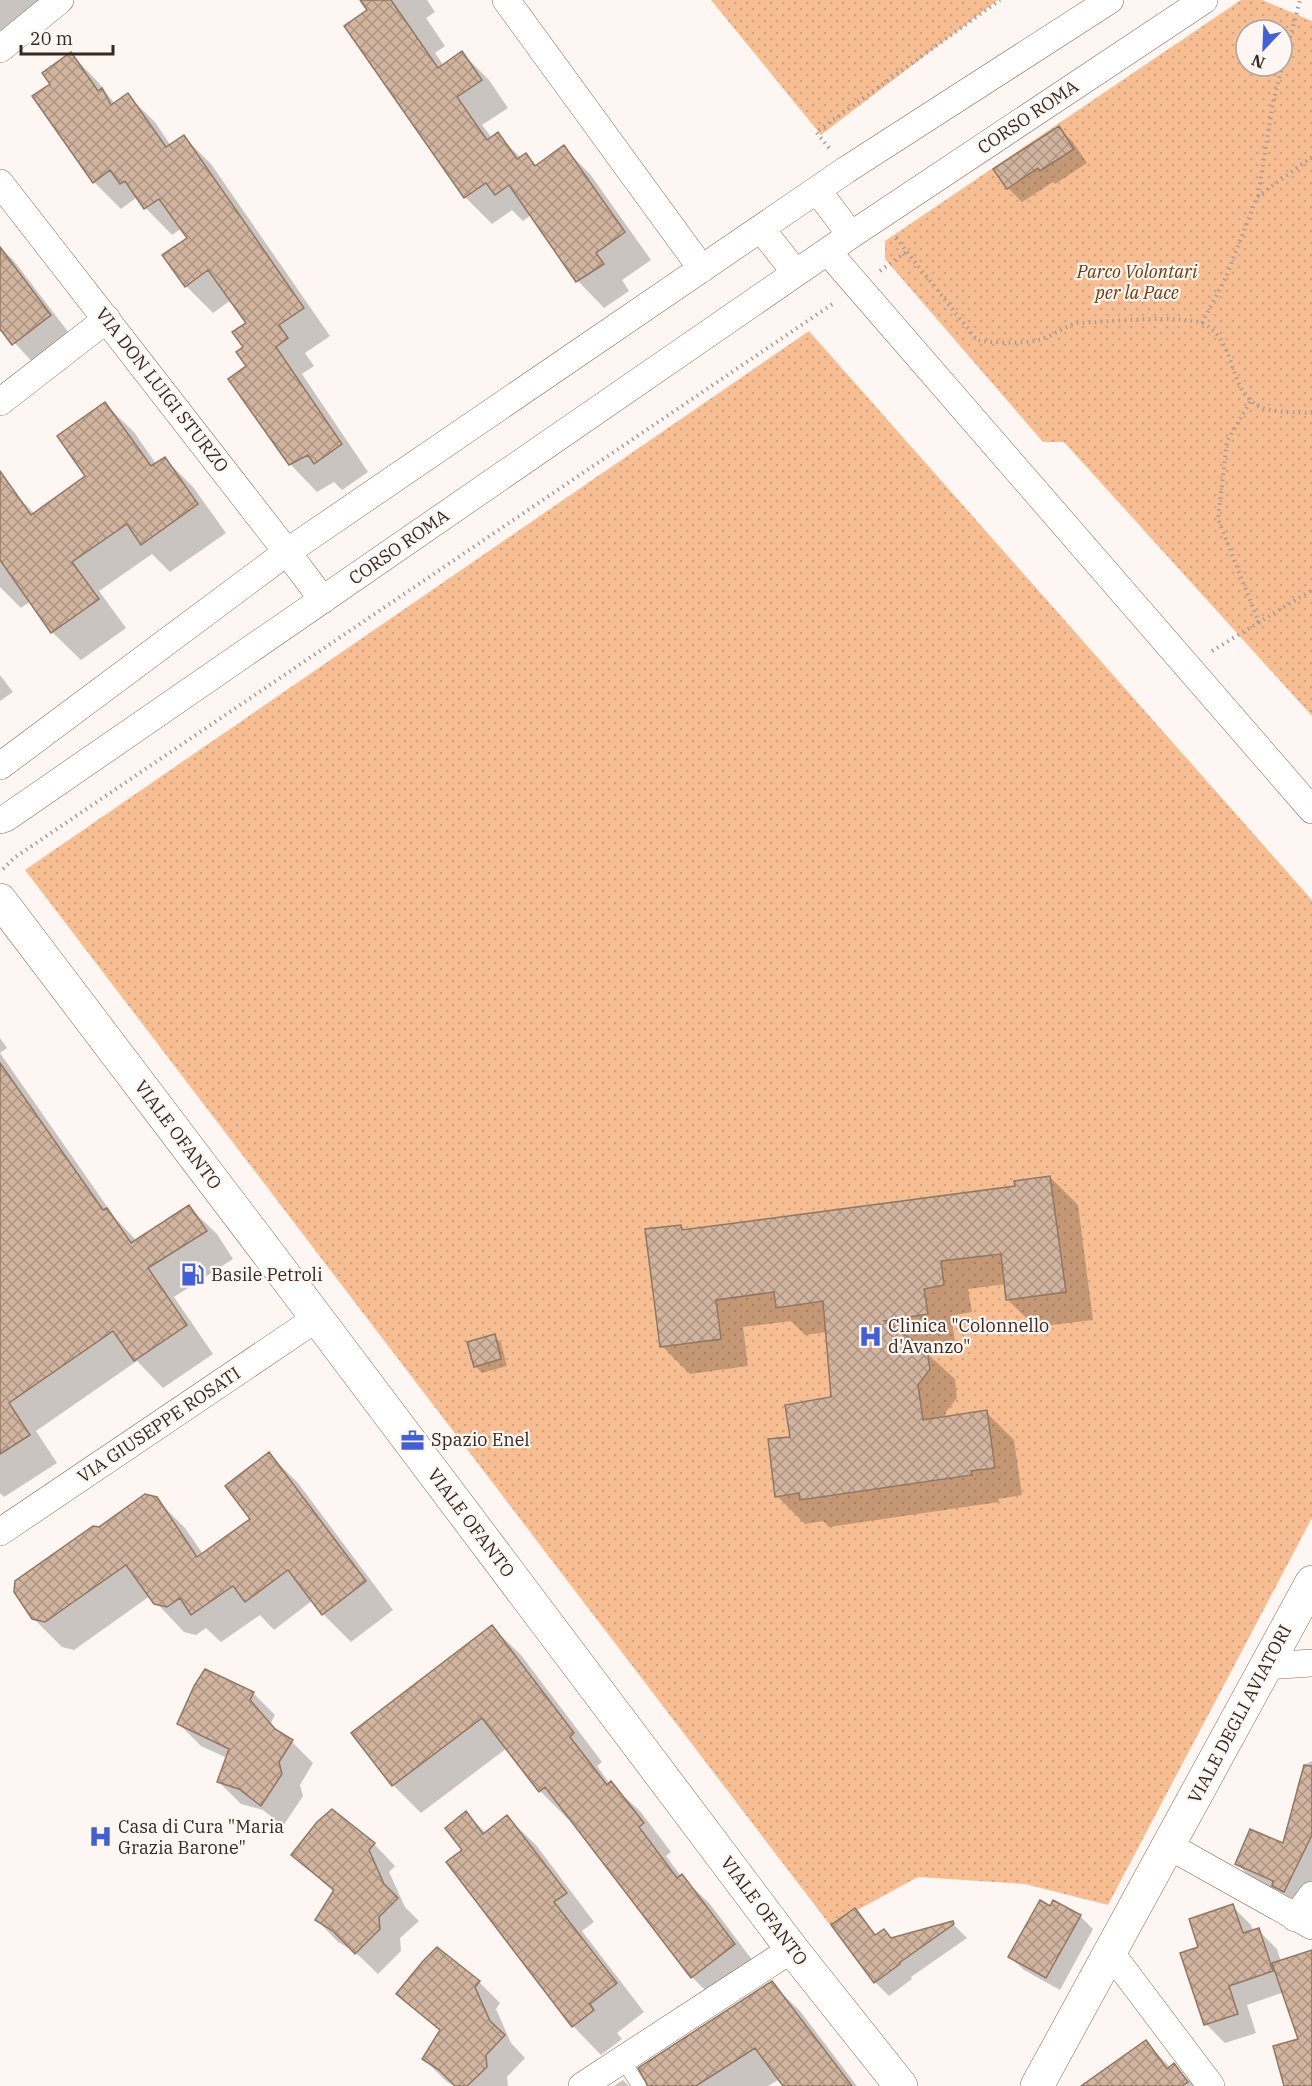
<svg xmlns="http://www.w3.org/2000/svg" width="1312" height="2086" font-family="'IBM Plex Serif',serif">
<defs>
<pattern id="park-dots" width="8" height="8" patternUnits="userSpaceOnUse" patternTransform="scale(1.5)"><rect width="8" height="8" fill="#f7be93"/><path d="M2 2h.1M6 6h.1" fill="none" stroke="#d4a37e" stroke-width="1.8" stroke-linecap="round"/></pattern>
<pattern id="building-cross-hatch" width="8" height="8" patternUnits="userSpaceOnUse" patternTransform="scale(1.5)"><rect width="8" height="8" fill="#d2b5a0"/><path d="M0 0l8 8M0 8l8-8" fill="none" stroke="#ab9382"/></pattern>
</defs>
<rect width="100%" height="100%" fill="#fdf6f2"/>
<path fill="url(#park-dots)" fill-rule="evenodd" d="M711 0H998L821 135Z
M1241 0H1262L1312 21V716L1064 442H1043L885 259V241ZM1246 30H1282V66H1246Z
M809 331 1312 900V1518L1108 1905 1025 1884 918 1877 830 1925 25 870Z"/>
<path fill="#0003" d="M0 0H68L0 55Z
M362 0H427L435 12 426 18 445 46 435 53 444 66 462 53 489 80 508 108 482 125 492 138 497 134 521 158 526 155 537 166 563 147 590 174 651 260 622 280 629 291 604 308 578 281 531 215 523 221 512 210 492 224 465 197 346 27 369 11Z
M71 54 98 82 115 104 127 95 155 122 171 146 184 137 211 164 330 336 305 353 314 366 302 374 368 472 342 490 334 482 317 492 290 464 230 379 248 367 245 348 248 324 231 300 213 313 186 286 189 238 182 228 172 235 136 198 121 209 94 182 52 85Z
M1059 128 1073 142 1087 163 1055 184 1053 182 1022 202 1008 188Z
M0 247 14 261 72 337 35 365 3 330 0 332Z
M105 404 134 432 156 464 165 459 193 487 226 533 170 572 152 554 99 591 126 628 81 660 52 632 31 601 21 608 0 587V502L14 493 35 514 87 476Z
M0 675 13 692 0 701Z
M0 1038 7 1048 0 1053 115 1218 137 1241 189 1207 217 1234 233 1259 174 1297 213 1354 163 1388 137 1361 36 1431 57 1463 4 1497 0 1493Z
M1050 1177 1078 1205 1093 1320 1035 1327 1007 1299 1006 1284 968 1289 972 1312 951 1316 955 1341 920 1347 955 1379 957 1398 945 1413 946 1418 986 1412 1014 1440 1022 1495 998 1499 999 1502 829 1527 823 1521 805 1524 777 1496 792 1438 832 1398 827 1332 805 1335 791 1321 743 1327 748 1366 690 1374 662 1346 681 1226 686 1231 1017 1187Z
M494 1336 501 1343 507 1366 482 1373 475 1366Z
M269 1454 298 1483 393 1610 351 1642 323 1614 313 1600 274 1630 260 1615 221 1642 206 1628 196 1635 184 1632 150 1596 74 1650 62 1647 33 1618 99 1529 156 1499 185 1528 203 1554 252 1520Z
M492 1627 521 1655 602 1762 597 1766 610 1784 640 1811 671 1852 666 1856 681 1876 710 1904 762 1973 720 2005 692 1977 571 1818 568 1819 540 1791 507 1748 421 1813 393 1785Z
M206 1671 253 1693 275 1715 271 1723 281 1735 292 1742 313 1763 300 1785 303 1796 283 1826 263 1810 241 1804 219 1782 227 1758 201 1746 179 1724Z
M1312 1761V1916L1264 1891 1237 1864 1284 1845 1298 1792 1296 1790 1304 1765Z
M332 1811 374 1844 395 1866 389 1872 405 1907 419 1921 400 1938 401 1951 378 1974 355 1952 338 1942 317 1920 335 1893 293 1855Z
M466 1813 486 1833 507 1817 536 1845 594 1922 582 1931 644 2012 617 2033 622 2039 601 2055 573 2026 464 1850Z
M1232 1906 1251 1925 1253 1931 1258 1930 1277 1949 1281 1962 1312 1952V2086H1304L1300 2040 1284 1992 1247 2005 1256 2033 1225 2043 1206 2024 1200 1948Z
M1050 1908 1080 1916 1093 1929 1060 1990 1024 1970 1010 1957Z
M855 1910 877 1936 884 1931 892 1939 952 1923 967 1938 911 1977 912 1979 889 1996 875 1982 833 1926Z
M479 1982 500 2003 496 2009 511 2043 525 2058 507 2077 508 2086H454L446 2081 424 2059 441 2032 398 1994Z
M771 1983 800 2011 857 2086H785L780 2079 768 2086H649Z
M1146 2042 1171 2068 1174 2065 1195 2086H1089Z
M623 2080 629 2086H614Z"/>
<path fill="url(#building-cross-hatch)" stroke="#917662" stroke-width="1.5" d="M360 0H391L438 68 462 51 482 80 457 97 487 140 498 132 517 159 526 153 535 166 564 145 625 232 596 253 604 264 576 282 509 185 495 195 486 183 464 198 344 26 367 10Z
M71 52 98 91 102 88 111 105 128 93 166 147 184 135 304 308 279 325 288 338 276 347 342 444 314 464 308 455 289 465 228 379 246 366 236 352 243 347 232 332 246 323 208 270 185 287 162 255 187 238 159 199 144 209 125 181 120 184 110 170 93 183 32 96 50 84 42 73Z
M1059 126 1074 149 1040 171 1038 168 1007 189 993 169Z
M0 247 51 315 12 345 0 329Z
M105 402 151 466 165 457 198 504 141 545 127 524 72 562 99 599 51 633 0 560V471L31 515 85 476 57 436Z
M0 1063 103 1210 107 1208 131 1243 189 1205 207 1231 148 1268 187 1325 134 1361 113 1331 9 1403 30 1435 0 1454Z
M1050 1176 1066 1292 1006 1300 1001 1254 941 1261 944 1285 924 1289 928 1314 884 1321 927 1350 930 1369 918 1385 923 1420 987 1410 995 1468 971 1471 972 1475 800 1500 799 1493 775 1497 768 1439 790 1437 785 1405 831 1397 823 1301 776 1308 774 1292 716 1300 721 1339 660 1347 645 1229 681 1225 682 1230 1015 1186 1014 1181Z
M495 1334 501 1359 474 1367 467 1342Z
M269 1452 366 1581 322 1615 288 1570 245 1602 233 1586 191 1615 180 1598 167 1607 154 1604 126 1565 45 1622 32 1619 14 1592 15 1581 93 1526 99 1527 145 1494 157 1497 197 1557 250 1519 225 1486Z
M492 1625 574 1733 570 1737 607 1785 611 1781 644 1823 639 1827 677 1878 682 1874 735 1944 691 1978 545 1787 539 1792 482 1718 392 1786 351 1733Z
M205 1669 254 1692 250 1700 275 1729 293 1740 279 1762 282 1774 261 1806 239 1789 217 1782 229 1749 177 1724 194 1686Z
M1304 1765 1312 1766V1835L1284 1892 1272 1886 1273 1881 1235 1864 1250 1829 1283 1843Z
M332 1809 375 1843 369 1850 384 1884 398 1898 379 1917 380 1929 355 1954 333 1931 315 1920 334 1890 291 1855 317 1822Z
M466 1811 483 1834 507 1815 567 1893 554 1902 617 1983 590 2004 594 2010 572 2027 446 1862 462 1850 445 1828Z
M1040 1900 1050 1906 1053 1900 1081 1915 1046 1978 1008 1957Z
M1233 1904 1243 1933 1259 1928 1273 1971 1229 1986 1238 2014 1204 2025 1180 1953 1198 1947 1189 1919Z
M855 1908 875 1935 884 1929 891 1938 953 1921 954 1924 899 1963 900 1964 874 1983 831 1925Z
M437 1947 480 1981 475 1987 490 2021 505 2035 486 2055 487 2067 467 2086H455L439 2070 422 2059 440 2030 396 1994 423 1961Z
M1312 1950V2086H1284L1273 2046 1298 2039 1272 1963Z
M772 1981 852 2086H783L755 2048 696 2086H648L638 2068Z
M1146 2040 1167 2069 1174 2063 1188 2082 1182 2086H1081Z"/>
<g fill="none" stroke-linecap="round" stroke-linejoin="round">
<defs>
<path id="lane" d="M623 2060 639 2086"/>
<path id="street" d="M506 0 702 269
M0 49 60 0
M0 183 287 552 323 600
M817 190 851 235
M761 229 796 273
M828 252 1312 810
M0 402 107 319
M0 766 287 552 846 170 1110 0
M0 820 6 818 851 235 1204 0
M0 1532 317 1318
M1266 1666 1312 1663
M1169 1846 1312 1926
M1295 1918 1312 1895
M1110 1952 1211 2086
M582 2086 792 1949"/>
<path id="secondary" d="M0 900 317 1318 792 1949 901 2086
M1037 2086 1312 1582"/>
</defs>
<use href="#lane" stroke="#866c58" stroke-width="15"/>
<use href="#street" stroke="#866c58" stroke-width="28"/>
<use href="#secondary" stroke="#866c58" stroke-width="34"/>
<path stroke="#a69c97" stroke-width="4" stroke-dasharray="1.5 4.5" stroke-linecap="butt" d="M829 148 816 132 1000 0
M1258 196 1273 102 1300 0
M896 238 977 340C991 343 1024 344 1038 340 1051 337 1063 327 1077 323 1103 322 1185 314 1204 324 1239 342 1226 397 1266 409 1280 413 1298 412 1312 413
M880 271 906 252
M1202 323 1226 277 1257 197 1312 157
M1250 402 1227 441 1218 519 1259 623
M1212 651 1312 590
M3 869 14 858 834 303"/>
<use href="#lane" stroke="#fff" stroke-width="14"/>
<use href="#street" stroke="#fff" stroke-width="27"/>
<use href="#secondary" stroke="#fff" stroke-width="33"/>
</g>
<defs>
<symbol id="fuel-bare" viewBox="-9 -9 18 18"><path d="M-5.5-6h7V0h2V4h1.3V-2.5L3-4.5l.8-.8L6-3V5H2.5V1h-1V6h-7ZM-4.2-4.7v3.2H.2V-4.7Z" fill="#4360d3" stroke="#fdf6f2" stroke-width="2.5" paint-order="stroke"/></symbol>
<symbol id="hospital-bare" viewBox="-9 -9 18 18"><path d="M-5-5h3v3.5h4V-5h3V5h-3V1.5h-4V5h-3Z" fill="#4360d3" stroke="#fdf6f2" stroke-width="2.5" paint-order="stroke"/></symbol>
<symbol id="office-bare" viewBox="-9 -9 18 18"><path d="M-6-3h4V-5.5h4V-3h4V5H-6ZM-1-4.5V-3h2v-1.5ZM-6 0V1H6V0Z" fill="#4360d3" stroke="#fdf6f2" stroke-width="2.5" paint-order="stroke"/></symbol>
</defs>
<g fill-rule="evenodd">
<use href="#fuel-bare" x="176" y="1258" width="33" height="33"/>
<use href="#hospital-bare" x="854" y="1320" width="33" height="33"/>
<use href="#office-bare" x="396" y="1424" width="33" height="33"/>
<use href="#hospital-bare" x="84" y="1820" width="33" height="33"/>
</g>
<g text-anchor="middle" stroke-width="4.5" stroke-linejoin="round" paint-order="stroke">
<g font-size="18" fill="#352921" stroke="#fdf6f2">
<text transform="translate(1028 117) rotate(-34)" y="6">CORSO ROMA</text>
<text transform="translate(162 390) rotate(52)" y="6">VIA DON LUIGI STURZO</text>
<text transform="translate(399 547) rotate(-35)" y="6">CORSO ROMA</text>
<text transform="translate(178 1135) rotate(53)" y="6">VIALE OFANTO</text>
<text transform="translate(159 1425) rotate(-34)" y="6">VIA GIUSEPPE ROSATI</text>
<text transform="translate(471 1523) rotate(53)" y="6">VIALE OFANTO</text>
<text transform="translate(1240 1714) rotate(-62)" y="6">VIALE DEGLI AVIATORI</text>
<text transform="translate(764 1911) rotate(53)" y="6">VIALE OFANTO</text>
</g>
<g font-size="18" font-style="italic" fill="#6b3b0c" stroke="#fdf6f2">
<text x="1137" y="278">Parco Volontari<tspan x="1137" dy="21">per la Pace</tspan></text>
</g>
<g font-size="18" fill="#352921" stroke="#fdf6f2" text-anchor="start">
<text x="211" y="1281">Basile Petroli</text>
<text x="888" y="1332">Clinica "Colonnello<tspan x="888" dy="21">d'Avanzo"</tspan></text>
<text x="431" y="1446">Spazio Enel</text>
<text x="118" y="1833">Casa di Cura "Maria<tspan x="118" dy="21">Grazia Barone"</tspan></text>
</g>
</g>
<g transform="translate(1264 48) rotate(203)"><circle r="28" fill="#fdf6f2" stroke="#ada49e" stroke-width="1.5"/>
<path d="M0-4.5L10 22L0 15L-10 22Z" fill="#4360d3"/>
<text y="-9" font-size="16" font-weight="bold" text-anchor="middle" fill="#352921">N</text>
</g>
<path d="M21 45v9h92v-9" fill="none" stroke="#352921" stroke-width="3"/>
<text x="30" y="45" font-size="18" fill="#352921" stroke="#fdf6f2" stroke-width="4.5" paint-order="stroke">20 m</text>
</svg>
